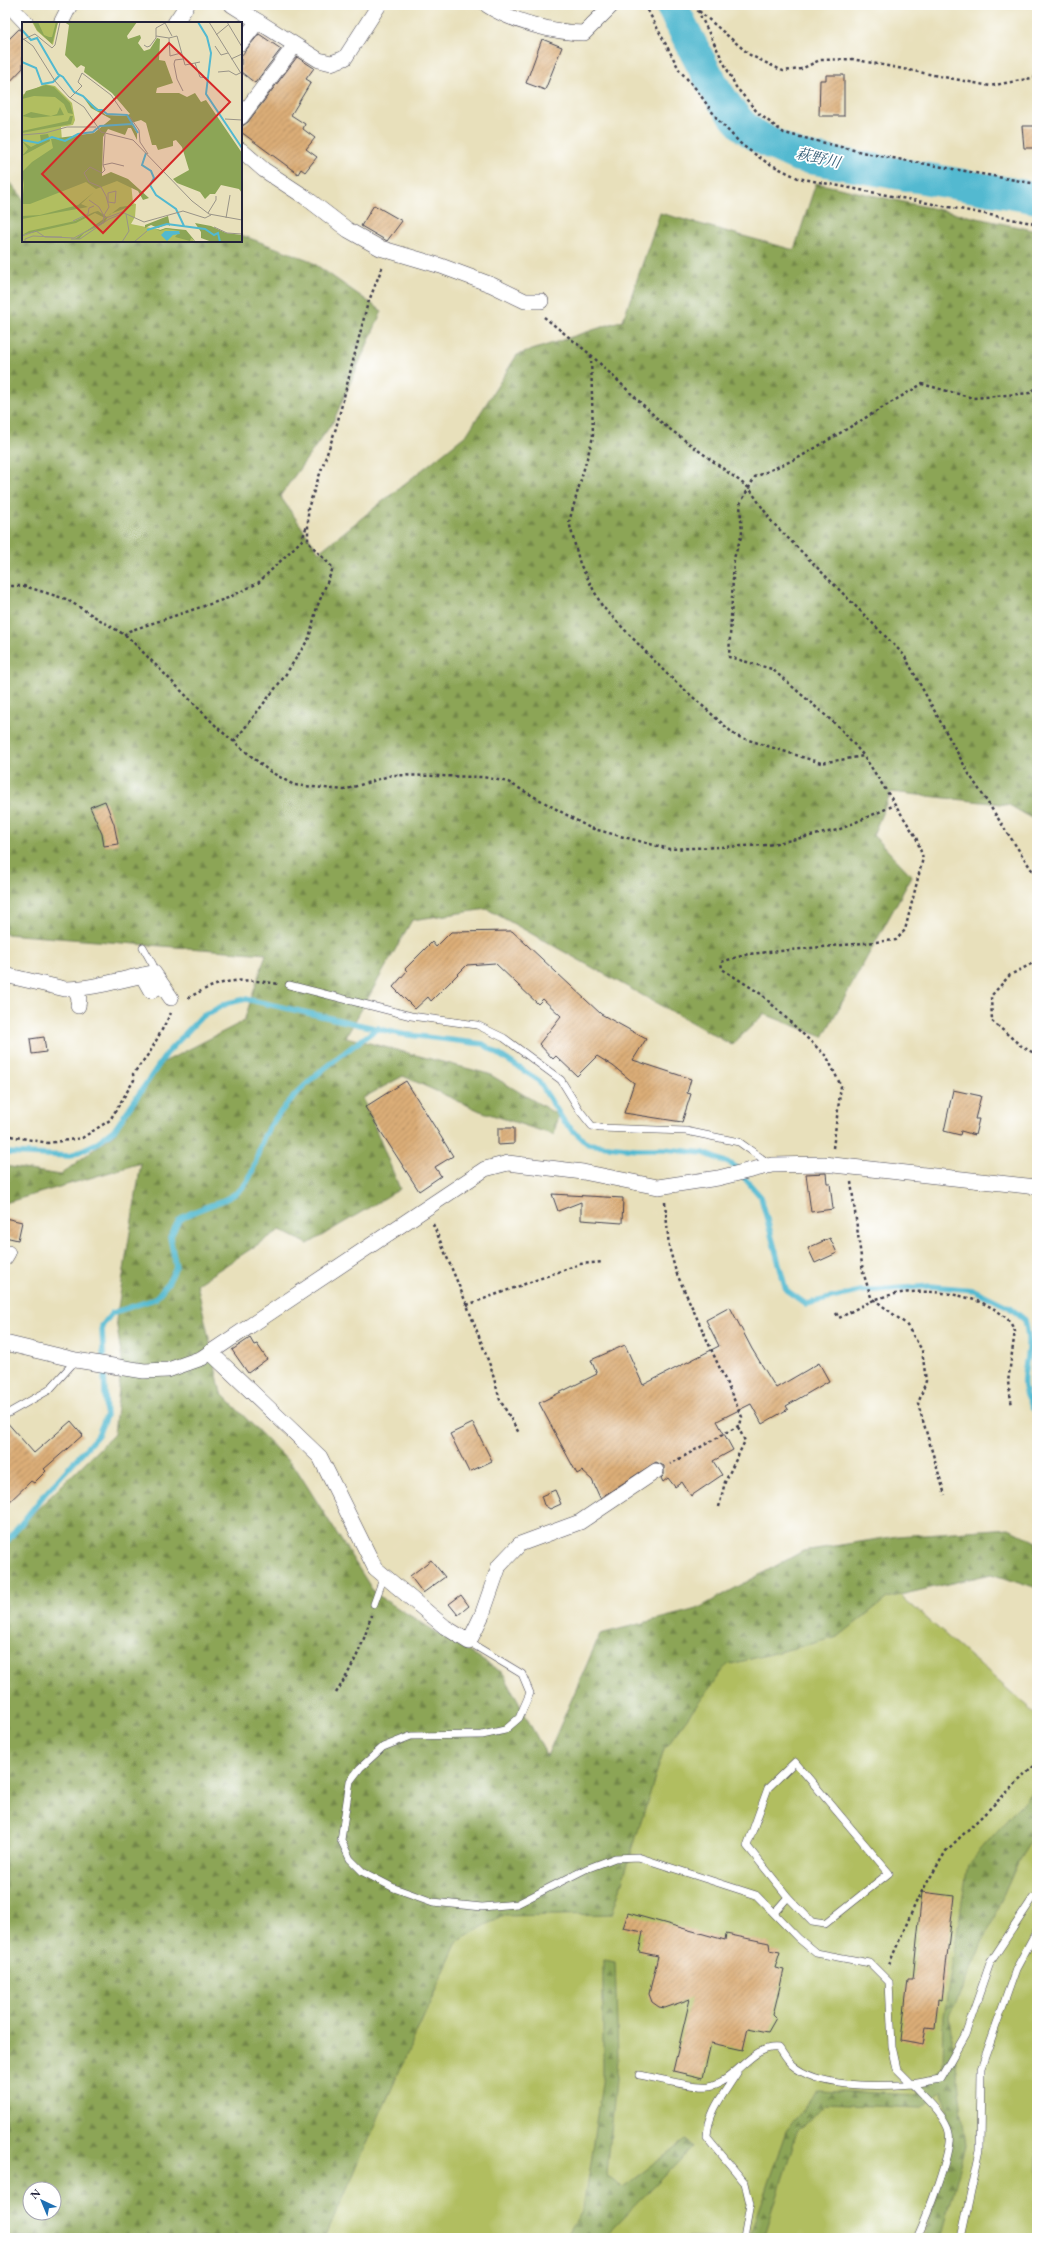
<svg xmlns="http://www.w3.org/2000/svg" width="1042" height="2243" font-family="'EB Garamond','Noto Serif JP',serif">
<defs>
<pattern id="forest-firs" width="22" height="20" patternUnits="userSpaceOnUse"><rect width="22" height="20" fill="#8ca556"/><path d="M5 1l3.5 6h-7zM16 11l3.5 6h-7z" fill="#728648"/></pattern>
<pattern id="building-hatch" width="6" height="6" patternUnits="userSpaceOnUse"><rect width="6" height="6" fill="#dbad77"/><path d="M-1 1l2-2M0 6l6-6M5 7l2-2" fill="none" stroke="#b18c63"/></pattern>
</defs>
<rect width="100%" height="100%" fill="#fff"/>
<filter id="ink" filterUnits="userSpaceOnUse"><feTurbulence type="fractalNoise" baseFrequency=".025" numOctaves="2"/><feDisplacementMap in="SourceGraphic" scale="8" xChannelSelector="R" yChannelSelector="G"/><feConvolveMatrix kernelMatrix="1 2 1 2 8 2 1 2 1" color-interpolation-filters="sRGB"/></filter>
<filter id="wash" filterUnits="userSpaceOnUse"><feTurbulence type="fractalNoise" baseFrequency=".012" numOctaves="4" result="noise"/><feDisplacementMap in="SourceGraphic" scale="16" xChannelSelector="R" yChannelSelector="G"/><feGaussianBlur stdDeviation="0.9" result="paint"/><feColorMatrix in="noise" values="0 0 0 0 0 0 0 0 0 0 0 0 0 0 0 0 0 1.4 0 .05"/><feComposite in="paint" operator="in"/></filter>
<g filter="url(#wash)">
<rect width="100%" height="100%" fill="#e8e0bb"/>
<path fill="#b1be60" stroke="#6a704e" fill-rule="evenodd" d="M860 1560 1037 1715V2238H5V1579L567 1827 640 1667ZM30 2189H54V2213H30Z"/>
<path fill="url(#forest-firs)" stroke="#576448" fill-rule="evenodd" d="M5 176 23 198V241H241V235L309 260 382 311 333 422 280 496 319 552 467 434 517 355 623 320 660 213 794 250 816 183 1037 231V821L1009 805 891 792 873 835 912 876 823 1037 764 1014 732 1045 487 909 412 920 346 1037 489 1074 558 1115 554 1135 480 1111 403 1076 363 1098 400 1189 308 1244 280 1230 197 1284 221 1393 297 1470 375 1594 503 1673 547 1756 600 1634 697 1609 803 1551 897 1536 1009 1528 1037 1542V1589L991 1574 887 1598 838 1637 727 1665 664 1749 612 1914 501 1916 457 1942 325 2238H5V1541L114 1434 122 1361 116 1320 141 1163 5 1203V1166L60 1175 114 1134 162 1063 244 1021 266 954 5 934ZM30 2189H54V2213H30Z
M1037 1786V1831L1019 1860 950 2016 966 2146 941 2238H924L951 2144 943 2090 921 2108 824 2104 797 2132 764 2238H749L786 2131 818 2090 915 2095 943 2068 944 2016 968 1864Z
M603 1960 615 1962 618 2059 607 2174 623 2187 686 2140 692 2147 603 2238H565L583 2208 603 2076Z"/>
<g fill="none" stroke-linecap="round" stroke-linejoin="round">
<path stroke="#52b9d0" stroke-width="5.5" d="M5 1153 70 1156 95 1144 115 1129 167 1053 201 1017 228 1003 246 999 401 1034 483 1044 538 1080 565 1123 588 1144 636 1149H664L704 1153 733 1165 761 1197 786 1290 806 1304 861 1291 931 1286 974 1290 1009 1307 1025 1320C1026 1326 1028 1332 1028 1339 1030 1368 1012 1384 1037 1413
M5 1544 44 1495 98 1435 106 1416 102 1326 112 1313 155 1299 168 1283 176 1267 170 1237C173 1233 175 1226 179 1221 192 1208 224 1205 241 1189 257 1174 256 1148 267 1131 294 1087 337 1058 378 1028"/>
<path stroke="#52b9d0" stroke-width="32" d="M671 5C691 41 719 109 751 132 765 142 782 148 798 156L1037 198"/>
</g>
<g id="blocks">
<path fill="url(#building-hatch)" d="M19 29 23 31V68L5 87V43Z
M259 34 281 49 255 83 241 72V56Z
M542 39 562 47 545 90 526 83Z
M297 57 314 68 306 79 311 82 291 115 305 124 303 129 315 138 306 149 317 157 305 172 301 169 298 174 241 132V127L248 122Z
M826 75H844V116H819L820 80H826Z
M1022 126H1037V148H1024Z
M374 205 402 221 387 241 361 226Z
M105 801 114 824 118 844 104 846 102 834 90 807Z
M512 931 601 1014 646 1039 633 1060 691 1079 687 1093 691 1094 682 1122 624 1113 634 1083 613 1066 597 1056 577 1076 556 1056 553 1059 539 1044 561 1016 543 999 538 1004 495 963 467 965 431 1001 428 997 415 1009 393 987 407 971 405 969 432 942 436 947 451 932Z
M44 1037 46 1052 32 1054 30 1039Z
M406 1081 453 1156 435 1167 441 1176 419 1191 365 1107Z
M953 1090 981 1096 975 1119H979L975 1135 961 1131 960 1135 944 1131Z
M498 1128H514V1144L498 1145Z
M826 1173 827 1183H830L833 1209 811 1212 806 1174Z
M552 1194 623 1198 622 1223 581 1220V1202L558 1211Z
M5 1218 22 1222 18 1240 5 1237Z
M830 1238 837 1253 815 1263 808 1248Z
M730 1307 752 1349 776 1388 819 1363 829 1381 786 1406 788 1409 762 1424 751 1404 717 1421 733 1450 713 1461 722 1475 691 1496 682 1482 675 1487 668 1478 663 1482 661 1478 664 1475V1466L656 1462 600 1498 592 1480 582 1471 577 1474 539 1403 597 1374 591 1360 625 1345 643 1385 719 1346 706 1320Z
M250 1338 254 1345 257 1344 267 1359 248 1373 232 1350Z
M5 1420 34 1453 71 1421 83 1435 44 1469 46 1471 34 1483 31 1481 5 1506Z
M473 1423 492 1461 469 1472 450 1434Z
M555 1490 561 1504 550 1509 544 1505 541 1496Z
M431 1560 445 1577 423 1593 410 1576Z
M461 1595 469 1606 458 1615 449 1604Z
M922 1892 954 1896 942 2000 938 1999 935 2028 926 2027 923 2044 901 2040 908 1979H913Z
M628 1913 725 1940 726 1934 769 1943 770 1950 780 1952 775 1968 784 1970 773 2015 776 2018 768 2032 748 2028 743 2050 711 2043 703 2078 673 2071 690 1999 665 2008 659 2007 652 2002 649 1994 658 1956 639 1952 643 1932 623 1928Z"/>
</g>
</g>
<g filter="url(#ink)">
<use href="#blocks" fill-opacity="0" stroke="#403e4e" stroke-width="1"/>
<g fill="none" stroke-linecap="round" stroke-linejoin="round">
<defs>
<path id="lane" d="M143 947 153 965 154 973
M289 985 411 1016 477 1025 504 1038 561 1080 580 1111 592 1126 600 1128 686 1131 739 1142 771 1165
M5 1415 49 1390 76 1360
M374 1604 384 1576
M469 1642 522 1674 530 1693 519 1718 505 1730 482 1735 411 1736 383 1747 360 1768 350 1781 341 1840 350 1859 363 1872 394 1888 433 1902 482 1907 517 1904 586 1869 615 1858 638 1857 756 1895 798 1938 816 1953 870 1963 889 1982 892 2046 897 2069 912 2084 940 2079 965 2035 990 1963 1033 1898 1037 1896
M795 1762 889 1873 825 1924 812 1922 788 1897 747 1846 768 1788Z
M774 1913 788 1897
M737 2073C724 2094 708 2111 707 2137L745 2183 750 2204 744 2238
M639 2075C658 2078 691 2088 709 2086 736 2082 751 2044 779 2048 783 2053 787 2061 792 2065 818 2088 879 2087 912 2084 923 2096 946 2116 949 2132 953 2151 926 2218 917 2238
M961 2238 980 2150 981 2068 1016 1969 1037 1930"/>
<path id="street" d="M9 5 26 23
M232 5 319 60 331 63 345 58 379 5
M487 5C511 21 555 33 584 33L612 5
M61 23 70 5
M175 23 187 5
M241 43 258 21
M241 117 295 45
M241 150 264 170 305 197 348 230 380 248 441 266 492 285 525 301H541
M5 975 65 989C95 989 124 978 154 973L171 998
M142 975 151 991 161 985
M75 989 79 999 78 1006
M5 1258 8 1253
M5 1343 76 1360 144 1371 168 1370 202 1358 485 1169 508 1163 583 1172 658 1187 718 1178 772 1165 824 1164 1037 1187
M210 1352 320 1457 375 1568 445 1627 469 1642 482 1615 499 1566 520 1544 580 1522 656 1471"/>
</defs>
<use href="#lane" stroke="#403e4e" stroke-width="8"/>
<use href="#street" stroke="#403e4e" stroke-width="16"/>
<path stroke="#403e4e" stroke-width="2.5" stroke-dasharray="3 3" stroke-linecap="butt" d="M645 5 680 71 696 89 718 120 742 145 766 162 798 178 1037 224
M695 5 736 87 758 113 784 133 870 154 1037 184
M699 11 750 55 783 71 801 69 820 60 852 59 990 86 1037 77
M544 317 591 355 663 424 749 488 772 522 904 655 969 774 1037 878
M591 355 593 437 569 522 580 564 602 606 665 672 736 736 821 763 864 756
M5 586H24L66 599 128 637 220 730 269 771 294 785 344 790 392 775 483 777 508 782 590 828 669 849 768 845 838 830 895 805
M124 635 129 631 228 598 258 583 302 540 307 525
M234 742 284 677 309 638 317 607 333 568 308 542V508L336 428 367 306 383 265
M1037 961 1010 975 991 996 992 1021 1020 1045 1037 1055
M188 998C223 978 240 978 279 984
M5 1135 48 1143 82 1138 110 1120 134 1080 133 1074 150 1052 171 1013
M833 1148 841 1086 827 1057 761 994 722 969 721 962 748 954 896 940 905 930 923 858 916 837 864 756 840 728 772 669 729 657 734 558 742 534 740 504 755 477 800 457 922 384 973 398 1030 393 1037 387
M851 1182 863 1272 871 1297 906 1324 922 1350 926 1381 918 1404 945 1495
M665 1202 669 1247 676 1272 742 1417 740 1425 670 1464
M433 1224 467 1305 491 1368 500 1400 519 1433
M467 1305 580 1264 603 1262
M836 1313 839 1318C853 1311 868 1301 883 1297 918 1286 976 1292 1004 1316 1009 1319 1012 1326 1015 1331L1008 1382 1012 1406
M719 1507 725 1482 745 1441 738 1427
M336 1693C352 1668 364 1644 371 1615
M889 1964 918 1898 946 1851 1037 1763"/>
<use href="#lane" stroke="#fff" stroke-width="7"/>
<use href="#street" stroke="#fff" stroke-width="15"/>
</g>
</g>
<g text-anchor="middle" stroke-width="3.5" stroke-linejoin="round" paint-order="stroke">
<g font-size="15" font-style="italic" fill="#355e77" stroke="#fff">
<text transform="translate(818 158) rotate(13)" y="5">萩野川</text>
</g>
</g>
<g transform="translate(22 22)">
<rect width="220" height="220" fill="#e8e0bb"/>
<path d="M10 0H36L31 23 15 9ZM23 62 33 64 50 81 53 98 51 103 39 105 40 119 77 159 90 154 109 161 111 181 114 182 113 195 109 202 139 208 144 206 163 209 173 220H0V73Z" fill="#b1be60"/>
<path d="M11 0H16L22 13 27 15H30L34 0H36L30 22 15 8ZM42 0H115L105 14 106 17 118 13 119 16 116 21 122 29 128 27 135 16 138 17 137 38 143 39 151 61 135 66 134 71H157L165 75 173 71 179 80 184 78 220 131V171L217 167 199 163 193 172H188L183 177 178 170 155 161 151 157 167 148 160 125 154 118 151 119V124L136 128 134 123H130L124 101 119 98 109 101 115 111V118L109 106H106L103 113 86 107 81 115 80 154 89 150 106 157 127 176 121 178 116 169 95 159 74 167 64 160 8 182H0L2 163 0 150 10 140 31 126 29 117 72 111 89 97 69 86 62 76 84 93 103 94 108 92 90 71 62 50 63 45 59 43 55 46 43 33 47 3ZM24 63 32 65 48 81 51 92 46 91 42 82 33 75 12 74 0 77 4 69ZM38 85 42 93 10 96 0 94 9 90 29 94 35 92ZM48 94H51L49 102 0 111V109L46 99ZM26 112 28 119 0 134 6 127 0 119 9 125 19 120 18 113ZM72 170 59 182 66 185 0 197V194L18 193 56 183ZM112 183 88 192 82 201 62 211 57 217H53L83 196 73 191 54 201 0 213 7 209 53 199 72 190 76 189 85 195 98 185ZM146 194 148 204 145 202 136 206 129 203 123 206V203ZM173 201 189 204 204 211 220 213V220H190L179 216V210ZM132 206 138 208 144 206 164 208 174 220 169 216 168 219 153 215 158 209 144 207 138 209Z" fill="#8ca556"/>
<path d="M143 209H157L158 212 151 213 145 219 139 213Z" fill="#52b9d0"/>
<path fill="none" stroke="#52b9d0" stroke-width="2" d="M176 0 185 15 189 31 184 72 220 126M0 8 9 18 15 16 36 52 41 55 52 70 61 74 75 88H80L85 92 105 93 116 111M0 40 14 46 20 62 31 60 38 53M0 118 16 121 30 115 43 119 56 112 71 110 78 104 110 102M124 131 120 143 129 149 132 156 128 163 134 173 154 187 162 204M125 208 145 202 183 207 192 213 196 211 198 220"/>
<path fill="none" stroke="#999488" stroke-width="1" d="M187 0 220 53M205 0 220 25M143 1 150 14M194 13 206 3M134 14 147 16M0 16 11 24 33 59 47 75 62 85 79 110 111 118 170 179 187 192 220 198M0 18 13 12 30 26 33 23 38 0M122 23 125 25 128 24 134 16V6L143 1M193 24 199 33 206 31M159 31 148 34 147 16 155 14 163 43 178 40M161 37 153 38 152 42 155 57 161 69M209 37 220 32M173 41 178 55 185 56M196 50 207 49 214 53 218 51M48 76 60 64 56 60 60 51 89 73 100 89M108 95 117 108 118 120 126 132M203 97 220 98M83 112 81 143 90 141 102 144M0 113 23 111 45 105H74M81 143 83 148 80 151 68 145 62 151 67 160 79 165 84 174 87 185 82 193 84 196 100 190 122 200 161 189 183 196 189 193M94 169 93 181 86 180V171ZM186 191 194 178V174M204 196 208 173M51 199 66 192 67 186 72 184M192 205 205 211 220 212M0 214 14 209 23 215H40M49 217H58L87 197 102 191M3 220V217L11 214 52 216 81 200 82 194 77 185 67 178M100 220 107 209 104 192M112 220 125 209"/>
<path fill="#d62828" fill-opacity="0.15" stroke="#d62828" stroke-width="2" d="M147 21 208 80 81 211 20 152Z"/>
<rect width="220" height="220" fill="none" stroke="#22223b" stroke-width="2"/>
</g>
<rect width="1042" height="2243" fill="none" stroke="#fff" stroke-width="20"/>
<g transform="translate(42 2201) rotate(316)"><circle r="19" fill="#ffffff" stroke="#a7a7b1"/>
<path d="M0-3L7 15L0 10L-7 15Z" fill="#1f6fb2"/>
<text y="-6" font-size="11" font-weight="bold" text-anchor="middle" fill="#22223b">N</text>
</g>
</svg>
